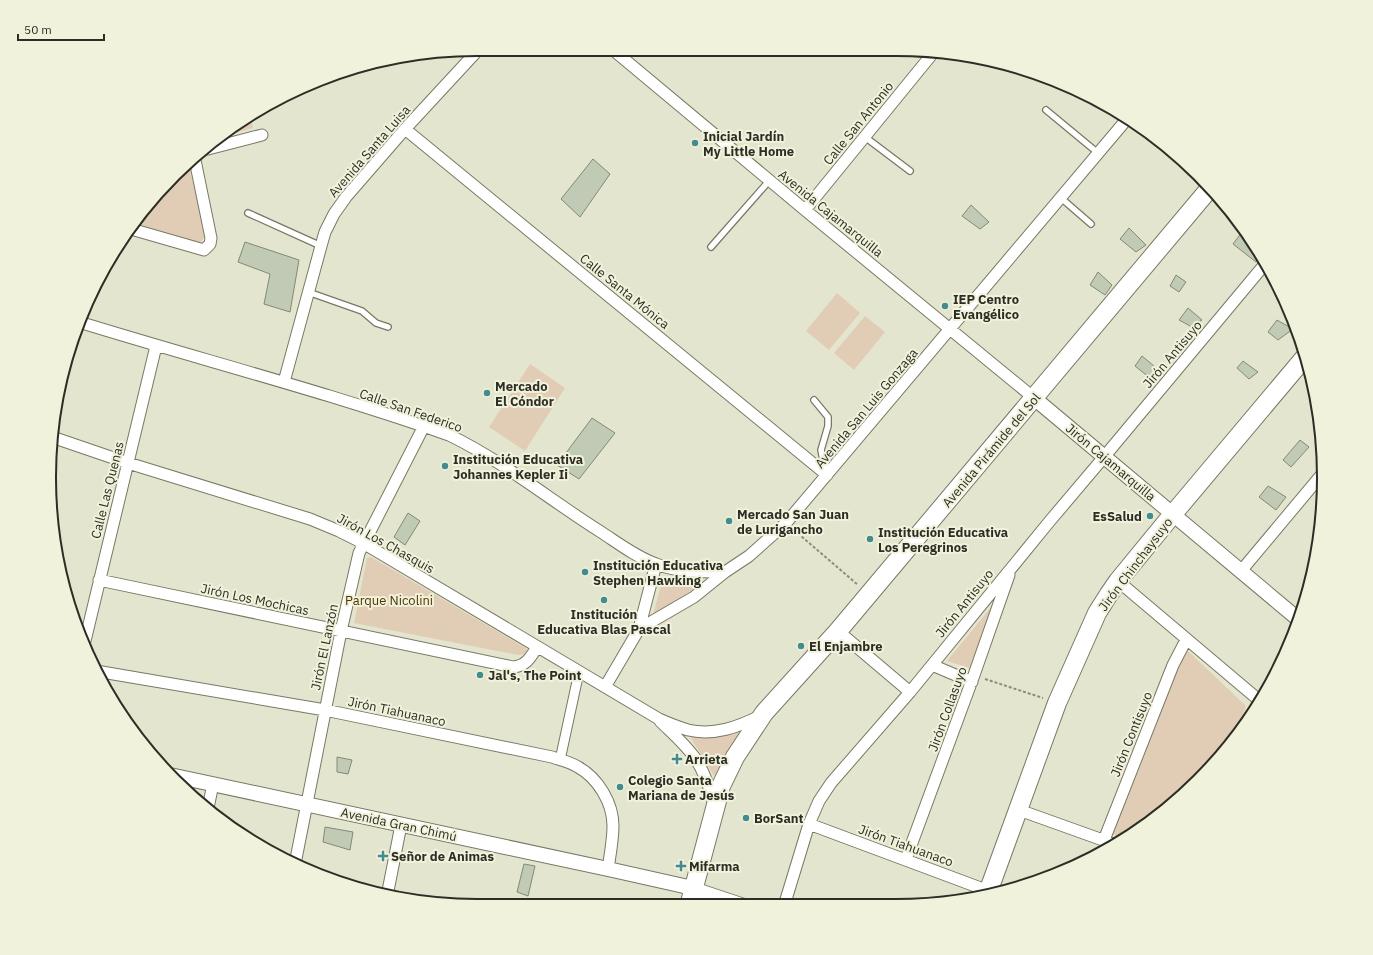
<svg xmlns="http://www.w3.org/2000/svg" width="1373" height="955" font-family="'IBM Plex Sans',sans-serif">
<rect width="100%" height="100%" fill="#e4e5ce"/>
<path fill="#e1cdb6" d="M250 115 253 128 223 136 240 121Z
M189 166 206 235 200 243 135 224 155 195Z
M837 293 860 313 829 350 806 331Z
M865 316 885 332 854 370 834 353Z
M530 364 565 388 525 451 489 427Z
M371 557 524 647 527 650 526 654 518 655 354 623 367 558Z
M662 581 695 588 653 615Z
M992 606 970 668 947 661Z
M1188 651 1246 706 1235 736 1198 781 1156 818 1123 838 1112 834 1177 663Z
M740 731V733L714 776 689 735 722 734Z"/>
<path fill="#c0cab5" stroke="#818a76" d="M593 159 610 174 580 217 561 199Z
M971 205 989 222 980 229 962 216Z
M1129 228 1146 245 1136 252 1120 239Z
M1242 232 1252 240 1261 256 1256 262 1233 244Z
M245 242 299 260 290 312 264 304 270 274 238 262Z
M1098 272 1112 285 1105 295 1090 285Z
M1176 275 1186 282 1179 292 1170 286Z
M1188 308 1202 320 1192 327 1179 320Z
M1277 320 1293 329 1278 340 1268 332Z
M1142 356 1160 371 1150 378 1135 366Z
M1243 361 1258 372 1249 379 1237 368Z
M592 418 615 433 579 479 557 465Z
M1300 440 1309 447 1291 467 1283 460Z
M1268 486 1286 497 1276 510 1259 497Z
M408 513 420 521 405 545 394 537Z
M337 757 352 760 348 774 337 772Z
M325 827 353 832 350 850 323 842Z
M524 864 535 866 528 896 517 892Z"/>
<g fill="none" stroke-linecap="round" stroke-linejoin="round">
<defs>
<path id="service" d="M1046 110 1098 153
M865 137 910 171
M1061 198 1091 224
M248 213 321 246
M711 247 769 181
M308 292 362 311 376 323 388 327
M814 400 828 417V426L821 450 823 460 830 471"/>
<path id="pedestrian" d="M560 760 579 672"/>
<path id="minor" d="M612 49 805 210 1034 398
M405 129 827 475
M208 149 262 135
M805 210 933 53
M131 229 204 250 210 244 211 238 195 160
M79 322C202 360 327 392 449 435 503 461 550 500 601 532 618 543 636 557 656 564 677 572 702 572 725 572
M284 382 321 246 325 232 334 214 346 197 405 129 478 50 481 49
M52 437 128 463 310 519 339 531 363 543 659 719C668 723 678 727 688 730 714 736 738 727 760 716
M1241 571 1323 473
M99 580 513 667C526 666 531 657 537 647
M1118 581 1260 701
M639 629 656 564
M838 631 910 692
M85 641 156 346
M932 665 972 682
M96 671 325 710 552 757C560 760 570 762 578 767 598 778 613 803 613 826 613 840 610 855 608 869
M605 687 639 629 694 597 725 572 749 556 786 523 1127 119
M660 721C672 733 685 744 695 758 704 771 710 789 714 804
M208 808 213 784
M1019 810 1114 844
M809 824 994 893
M1104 840 1173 665 1186 640
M906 859 974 675 1009 575
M295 864 341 631 359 553 424 426
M387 896 401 825
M784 906 809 824 819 801 831 783 910 692 1049 522 1104 457 1265 264"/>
<path id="tertiary" d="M1034 398 1298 619
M170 775 608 869 684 886 744 906"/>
<path id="primary" d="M987 895 1057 703 1097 613 1109 594 1118 581 1173 514 1305 357
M689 906 721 786 735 757 764 713 838 631 1210 188"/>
</defs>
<use href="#service" stroke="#787964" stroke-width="8"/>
<use href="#pedestrian" stroke="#787964" stroke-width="11"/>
<use href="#minor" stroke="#787964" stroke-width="13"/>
<use href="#tertiary" stroke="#787964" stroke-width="16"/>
<use href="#primary" stroke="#787964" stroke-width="20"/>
<path stroke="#8c8c7d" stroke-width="2" stroke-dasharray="3 2" stroke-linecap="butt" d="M794 530 858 585
M985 679 1043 698"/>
<use href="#service" stroke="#fff" stroke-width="5.5"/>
<use href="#pedestrian" stroke="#fff" stroke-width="9"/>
<use href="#minor" stroke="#fff" stroke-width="11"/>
<use href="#tertiary" stroke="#fff" stroke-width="14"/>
<use href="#primary" stroke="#fff" stroke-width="18"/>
</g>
<g fill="#438b8e" stroke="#f1f2db" stroke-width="1.5">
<circle cx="695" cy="143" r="4"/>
<circle cx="945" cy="306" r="4"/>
<circle cx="487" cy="393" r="4"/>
<circle cx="445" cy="466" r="4"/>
<circle cx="1150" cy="516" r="4"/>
<circle cx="729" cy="521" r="4"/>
<circle cx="870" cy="539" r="4"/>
<circle cx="585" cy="572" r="4"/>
<circle cx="604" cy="600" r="4"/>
<circle cx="801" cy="646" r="4"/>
<circle cx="480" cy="675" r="4"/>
<path d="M675 753h4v4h4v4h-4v4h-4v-4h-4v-4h4z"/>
<circle cx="620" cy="787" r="4"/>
<circle cx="746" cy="818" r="4"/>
<path d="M381 850h4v4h4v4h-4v4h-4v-4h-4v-4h4z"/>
<path d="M679 860h4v4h4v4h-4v4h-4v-4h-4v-4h4z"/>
</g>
<g text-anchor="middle" stroke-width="4" stroke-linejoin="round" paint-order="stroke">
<g font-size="13" fill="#2d2d25" stroke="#f1f2db">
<text transform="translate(858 123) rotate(-51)" y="5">Calle San Antonio</text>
<text transform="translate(369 151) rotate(-49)" y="5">Avenida Santa Luisa</text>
<text transform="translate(831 213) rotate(39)" y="5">Avenida Cajamarquilla</text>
<text transform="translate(625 291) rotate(39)" y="5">Calle Santa Mónica</text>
<text transform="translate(1172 354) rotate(-50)" y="5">Jirón Antisuyo</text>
<text transform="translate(866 408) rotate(-50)" y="5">Avenida San Luis Gonzaga</text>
<text transform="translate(411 410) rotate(19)" y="5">Calle San Federico</text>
<text transform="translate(991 450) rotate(-50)" y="5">Avenida Pirámide del Sol</text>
<text transform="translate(1111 462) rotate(40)" y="5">Jirón Cajamarquilla</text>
<text transform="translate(107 490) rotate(-76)" y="5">Calle Las Quenas</text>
<text transform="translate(386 543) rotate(29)" y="5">Jirón Los Chasquis</text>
<text transform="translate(1135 564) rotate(-53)" y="5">Jirón Chinchaysuyo</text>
<text transform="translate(255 599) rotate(12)" y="5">Jirón Los Mochicas</text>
<text transform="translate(964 603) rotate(-51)" y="5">Jirón Antisuyo</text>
<text transform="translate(324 647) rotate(-78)" y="5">Jirón El Lanzón</text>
<text transform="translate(947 709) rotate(-70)" y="5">Jirón Collasuyo</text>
<text transform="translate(397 711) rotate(12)" y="5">Jirón Tiahuanaco</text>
<text transform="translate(1131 734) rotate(-68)" y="5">Jirón Contisuyo</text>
<text transform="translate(399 824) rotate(12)" y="5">Avenida Gran Chimú</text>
<text transform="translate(906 845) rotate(20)" y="5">Jirón Tiahuanaco</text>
</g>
<g font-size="13" font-weight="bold" fill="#2d2d25" stroke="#f1f2db" text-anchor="start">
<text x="703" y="141">Inicial Jardín<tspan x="703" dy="15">My Little Home</tspan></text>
<text x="953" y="304">IEP Centro<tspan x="953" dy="15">Evangélico</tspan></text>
<text x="495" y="391">Mercado<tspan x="495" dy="15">El Cóndor</tspan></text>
<text x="453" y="464">Institución Educativa<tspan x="453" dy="15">Johannes Kepler Ii</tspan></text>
<text x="737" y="519">Mercado San Juan<tspan x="737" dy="15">de Lurigancho</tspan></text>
<text x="1142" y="521" text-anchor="end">EsSalud</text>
<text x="878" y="537">Institución Educativa<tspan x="878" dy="15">Los Peregrinos</tspan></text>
<text x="593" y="570">Institución Educativa<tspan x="593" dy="15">Stephen Hawking</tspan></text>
<text x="604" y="619" text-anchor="middle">Institución<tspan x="604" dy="15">Educativa Blas Pascal</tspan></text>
<text x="809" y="651">El Enjambre</text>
<text x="488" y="680">Jal's, The Point</text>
<text x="685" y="764">Arrieta</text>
<text x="628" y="785">Colegio Santa<tspan x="628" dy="15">Mariana de Jesús</tspan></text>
<text x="754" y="823">BorSant</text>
<text x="391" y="861">Señor de Animas</text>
<text x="689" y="871">Mifarma</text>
</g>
<g font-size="13" fill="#523403" stroke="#f1f2db">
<text x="389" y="605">Parque Nicolini</text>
</g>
</g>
<path d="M0 0H1373V955H0ZM477 56H896A421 421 0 0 1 1317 477V478A421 421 0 0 1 896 899H477A421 421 0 0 1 56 478V477A421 421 0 0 1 477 56Z" fill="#f1f2db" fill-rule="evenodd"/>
<path fill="none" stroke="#2d2d25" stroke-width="2" d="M477 56H896A421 421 0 0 1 1317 477V478A421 421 0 0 1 896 899H477A421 421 0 0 1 56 478V477A421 421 0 0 1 477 56Z"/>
<path d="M18 34v6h86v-6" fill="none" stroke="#2d2d25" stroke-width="2"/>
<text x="24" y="34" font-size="12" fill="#2d2d25" stroke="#f1f2db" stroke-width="3" paint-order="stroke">50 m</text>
</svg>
